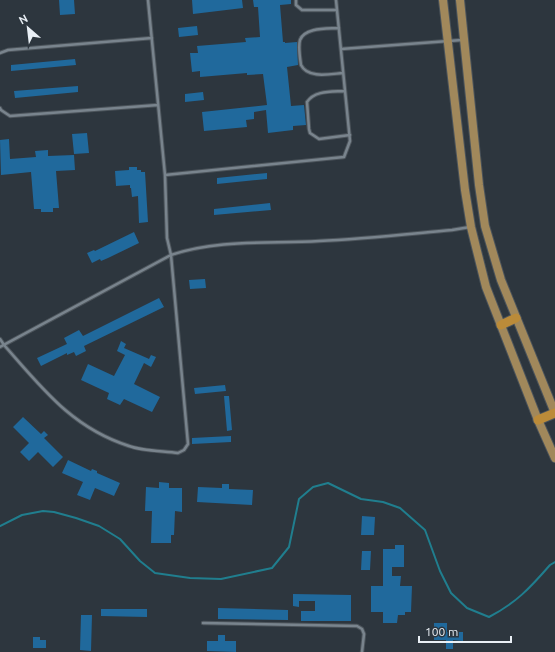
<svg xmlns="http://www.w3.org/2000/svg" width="555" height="652" font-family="Ubuntu,sans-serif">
<rect width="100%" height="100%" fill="#2d363e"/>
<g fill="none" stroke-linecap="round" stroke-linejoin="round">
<path stroke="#207e8e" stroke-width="2" d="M0 526 22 515 43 511 54 512 76 518 99 526 120 539 140 561 155 573 190 578 221 579 272 568 289 547 299 499 313 487 328 483 361 499 383 502 400 508 425 530 440 571 451 593 467 608 489 617C516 603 530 588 550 565L555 562"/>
</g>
<path fill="#20699c" d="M59 0H74L75 14 60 15Z
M192 0H242L243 8 193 14Z
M253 0H291V4L280 5 283 42H285V43L297 42 298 65 287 67 291 106 304 105 306 125 293 126V130L268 133 266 110 254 112V119L246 120 247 127 204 131 202 112 267 105 263 74 247 75V73L200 77V71L192 72 190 53H198L197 46 246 42 245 38 260 37 258 7H254Z
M197 26 198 35 179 37 178 28Z
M75 59 76 65 11 71V65Z
M78 86V92L15 98 14 91Z
M203 92 204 100 185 102V94Z
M87 133 89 153 74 154 72 134Z
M9 139 10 159 36 157 35 151 48 150V156L74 155 75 170 56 171 59 208H53V212H41V209H34L31 172 1 175 0 140Z
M129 167H137V170H141V172H145L148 222 139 223 138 196 132 197 131 188H130V185L116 186 115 171 129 170Z
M267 173V179L217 184V178Z
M270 203 271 210 214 215V209Z
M134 232 139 243 108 258 101 261 100 259 92 263 87 253 94 250 95 251Z
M205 279 206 288 190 289 189 280Z
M159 298 164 307 84 346 86 351 76 356 74 352 67 355V353L41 366 37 358 67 344 64 338 79 330 83 336Z
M121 341 126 344 124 348 147 358 149 359 151 355 156 357 151 367 144 363 134 384 160 397 152 412 124 399 120 405 107 399 109 393 81 380 88 364 114 376 125 355 117 351Z
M225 385 226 391 195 394 194 388Z
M224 396H229L232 430 227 431Z
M23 417 41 434 44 431 48 435 44 438 63 457 53 467 38 452 29 461 20 452 29 443 13 427Z
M231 436V442L192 444V438Z
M68 460 91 471 92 469 97 471V473L120 483 114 496 95 488 90 500 77 495 83 482 62 473Z
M159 482 169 483V488H182V512L175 511 174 535H171V543H151L152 511H145L146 487 159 488Z
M222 484H229V489L253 490 252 505 197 502 198 487 222 488Z
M362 516 375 517 374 535H361Z
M395 545H404V567H392V576H401L400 586H412L411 612H405V615H398L397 623H383V612H371V586H383V549H395Z
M362 551H371L370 570H361Z
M293 594 351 595V621H301V611H315V601H299V607L293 606Z
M218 608 288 610V620L218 619Z
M101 609H147V617L101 616Z
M81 615H92L91 651 80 650Z
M434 623H447V632H463V641L453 640V649H446V640H434Z
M218 635H225V641H236V652L207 651V641H218Z
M33 637H40V640H46V648H33Z"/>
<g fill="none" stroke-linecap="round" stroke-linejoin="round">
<defs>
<path id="lane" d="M296 0V5L302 10H336
M339 28C328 29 305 27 300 40 298 47 300 58 301 65 308 79 330 74 343 73
M341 49 462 40
M0 53 8 50 152 38
M345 91C332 92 315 90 307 102L309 129 310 133 319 139 350 135
M0 108 1 110 10 116 158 105
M165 175 344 157 350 141 336 0
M0 339 4 345C42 388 72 428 129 446 142 451 163 451 178 453L184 450 188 444 171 255 167 238 165 175 148 0
M0 347 171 255C218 239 270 244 319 241 363 239 408 234 452 230L470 227
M203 623 357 626 362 629 364 634 362 652"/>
<path id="primary" d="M443 0 465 190 471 227 486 287 538 420 555 458
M460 0 479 185 485 226 501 280 555 413"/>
<path id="highway" d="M501 325 516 318
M538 420 555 413"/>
</defs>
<use href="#lane" stroke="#4c545b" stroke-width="4.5"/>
<use href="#primary" stroke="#4c545b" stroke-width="10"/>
<use href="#highway" stroke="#4c545b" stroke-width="11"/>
<use href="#lane" stroke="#79848d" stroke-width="2.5"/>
<use href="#primary" stroke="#a1885b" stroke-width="8"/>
<use href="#highway" stroke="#bb8b39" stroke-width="9"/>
</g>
<g transform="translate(28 28) rotate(332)" stroke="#2d363e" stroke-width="3" paint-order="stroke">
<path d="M0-3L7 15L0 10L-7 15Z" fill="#e9eff5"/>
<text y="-6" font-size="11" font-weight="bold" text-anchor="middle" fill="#e9eff5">N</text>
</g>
<path d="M419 636v6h92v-6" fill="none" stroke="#e9eff5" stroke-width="2"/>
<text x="425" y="636" font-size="12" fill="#e9eff5" stroke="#2d363e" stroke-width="3" paint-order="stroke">100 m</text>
</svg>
